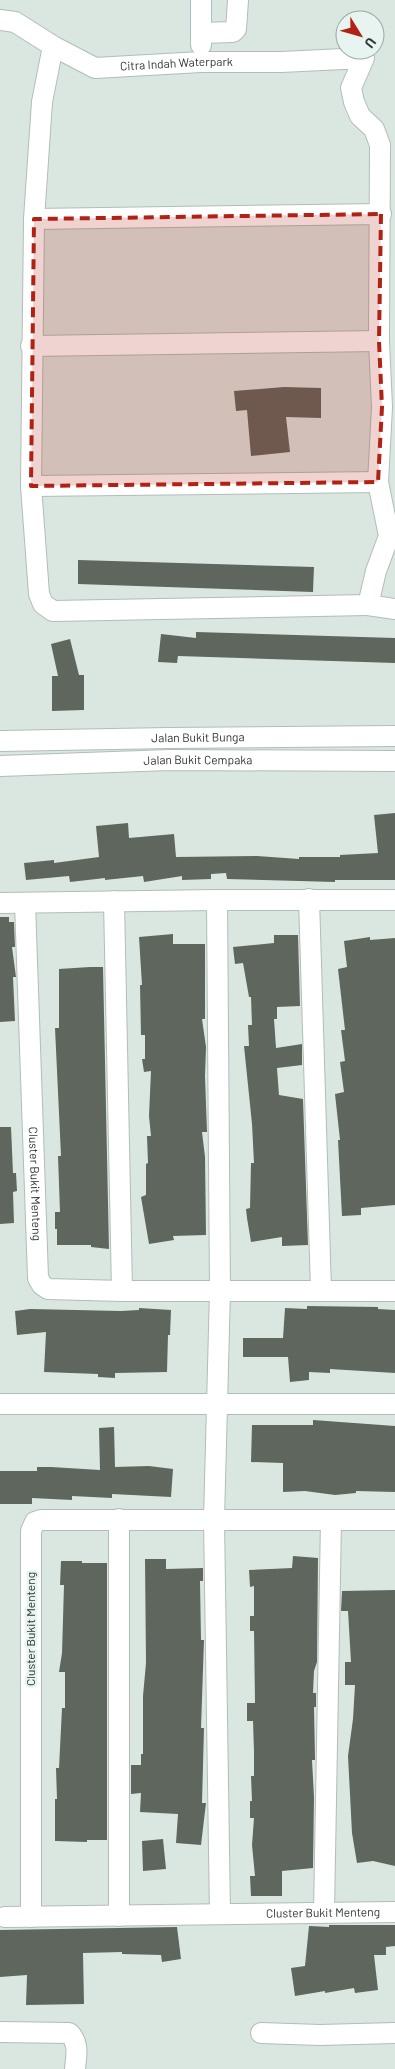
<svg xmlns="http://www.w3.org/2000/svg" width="395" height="2069" font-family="Barlow,sans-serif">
<rect width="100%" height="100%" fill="#dae7e1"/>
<path fill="#5f665d" d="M284 387 321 388V418L286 417 290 452 251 456 247 410 236 411 234 391Z
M78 560 314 567 313 592 78 584Z
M196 632 395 638V663L178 656 177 663 158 662 161 634 196 638Z
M70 639 79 675H84V710L52 711V676H58L51 644Z
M395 813V880H335V882L227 879 226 873 211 874V879L182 880V876L144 882 143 876 105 880V878L70 882 69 876 26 880 24 863 54 860V863L99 857 96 826 128 823 129 838 174 834 176 857 257 856 299 859V857H340V855L378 853 374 815Z
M0 917H9V922H14L15 947H12L16 977H13L15 1021 0 1022Z
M173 934V944H205V1019H202L206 1047 205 1076 207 1132H202L205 1157 206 1235 173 1236 174 1240 149 1244 141 1197 146 1195V1164L148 1163 147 1136H151L149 1116 151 1071 144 1072 142 1059H145V1035H141L140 985H142L139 937Z
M274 935H298L300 1006 277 1007V1019H274L276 1048 302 1044V1065L277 1068 279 1095 303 1099 308 1245 282 1246V1237L251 1242 247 1218 246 1209 250 1208 251 1163H254L252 1124 244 1046H249L248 1025H252L251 997H249L243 963 235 964 233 947 274 943Z
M370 937V940L395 938V1205L361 1208V1215L342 1216 338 1140H340L335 1094 344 1092 340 1062 345 1061 341 1030H345L338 969 347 967 344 941Z
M90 967H103L109 1249 91 1247V1245H57V1229H55V1212H60L58 1156H61L55 1028H59V969Z
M0 1127H11L13 1173H16L17 1191 13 1192 14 1223 0 1224Z
M307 1306 378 1307V1309L395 1310V1373L330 1369V1373L309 1372V1380L290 1382 288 1357H243V1338H283L285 1308 307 1309Z
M139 1308 171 1310 170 1335H168L167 1372 115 1373V1378L98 1377V1374L44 1372 46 1332 17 1335 15 1311 30 1309 121 1311 139 1310Z
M313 1420 395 1426V1492L356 1491V1493L335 1495 305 1491 283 1492V1463L251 1462 252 1425H313Z
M114 1427 115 1467 149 1466 173 1469 171 1497 112 1494V1498L72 1496V1500L32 1498V1504H0V1471H37V1467H51L100 1470 99 1428Z
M293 1556 318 1558 317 1662 314 1671 313 1693H316V1707H314L315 1758V1760H312L314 1797 313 1868 282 1871V1896H251L250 1876H255L252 1845 254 1818H250V1801H252L251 1776H254V1752L253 1721H247V1703H255L254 1631H250V1616H254V1586L250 1587 249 1570 292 1568Z
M145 1559H166V1569L203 1568V1581H200L201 1640H204L201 1728H204L202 1803H206L201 1845 176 1843 178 1814 140 1812 141 1793 131 1794V1765H141V1754H143V1696L146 1663Z
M61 1561H82V1563H107V1840H87V1842L55 1841V1799H57L56 1768H59L62 1708H65V1672H59L62 1653 64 1585H60Z
M395 1590V1866L373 1861 357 1863 352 1833 348 1756 353 1719 355 1685H345V1662H351L348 1611H341L342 1591Z
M163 1839 166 1869 143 1871 142 1841Z
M329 1925H395V1946L386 1947V1955H374L378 1990 355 1993 354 1988 325 1993V1991L295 1996 291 1968 305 1966 309 1926 329 1927Z
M177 1927 181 1959 162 1962 161 1955 122 1954V1952L83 1953 84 2004 26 2005 27 1975 0 1977V1930Z"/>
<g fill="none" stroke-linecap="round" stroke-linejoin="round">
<defs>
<g id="minor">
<path d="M201 0V45"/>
<path id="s1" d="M0 20 15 22 53 46 95 68 201 62H281L364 58 351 88 354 102 360 116 374 129 380 145 379 341 382 407 378 482 389 536 376 571 368 605 53 611 43 604 39 594 31 486 34 219 42 102 53 46"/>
<path d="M201 33 233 32 236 29 238 0"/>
<path d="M34 219 381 214"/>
<path d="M31 346 379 341"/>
<path d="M31 486 378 482"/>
<path d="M368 605 395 609"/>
<path id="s2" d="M0 741 169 738 395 736"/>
<path id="s3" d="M0 766 170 760 395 761"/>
<path d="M309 899 321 1290"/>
<path d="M217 900 220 1291 214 1520 220 1914"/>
<path d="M114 901 122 1291"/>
<path d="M0 903 217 900H395"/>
<path id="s4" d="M25 903 38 1278 42 1285 48 1289 122 1291H395"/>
<path d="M0 1404H395"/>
<path d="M119 1519V1916"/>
<path d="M324 1912 331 1520"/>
<path id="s5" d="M5 1917 395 1912"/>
<path d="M31 1917V1531L35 1522 41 1520H395"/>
<path d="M0 2032 69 2033C80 2043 76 2056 75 2069"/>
<path d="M261 2033 320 2035 395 2033"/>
</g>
</defs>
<use href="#minor" stroke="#b1bdb8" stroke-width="22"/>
<use href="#minor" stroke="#fff" stroke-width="20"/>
</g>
<path fill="#b12214" fill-opacity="0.2" stroke="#b12214" stroke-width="4" stroke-dasharray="10 6" stroke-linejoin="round" d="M381 214 379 341 382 407 378 482 31 486 34 219Z"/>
<g text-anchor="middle" stroke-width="5" stroke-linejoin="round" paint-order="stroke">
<g font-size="12" fill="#313633" stroke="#e7f4ef">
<text dy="4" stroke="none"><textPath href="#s1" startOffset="189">Citra Indah Waterpark</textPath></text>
<text dy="4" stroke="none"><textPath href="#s2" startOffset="198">Jalan Bukit Bunga</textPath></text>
<text dy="4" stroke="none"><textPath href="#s3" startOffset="198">Jalan Bukit Cempaka</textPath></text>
<text dy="4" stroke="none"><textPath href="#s4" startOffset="281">Cluster Bukit Menteng</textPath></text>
<text transform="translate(31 1629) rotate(-90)" y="4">Cluster Bukit Menteng</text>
<text dy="4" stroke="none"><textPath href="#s5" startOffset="318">Cluster Bukit Menteng</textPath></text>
</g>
</g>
<g transform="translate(360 35) rotate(127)"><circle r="24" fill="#e7f4ef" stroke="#9ea8a4"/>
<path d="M0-4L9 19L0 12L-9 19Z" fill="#b12214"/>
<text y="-8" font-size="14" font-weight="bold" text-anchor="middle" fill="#313633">U</text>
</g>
</svg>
